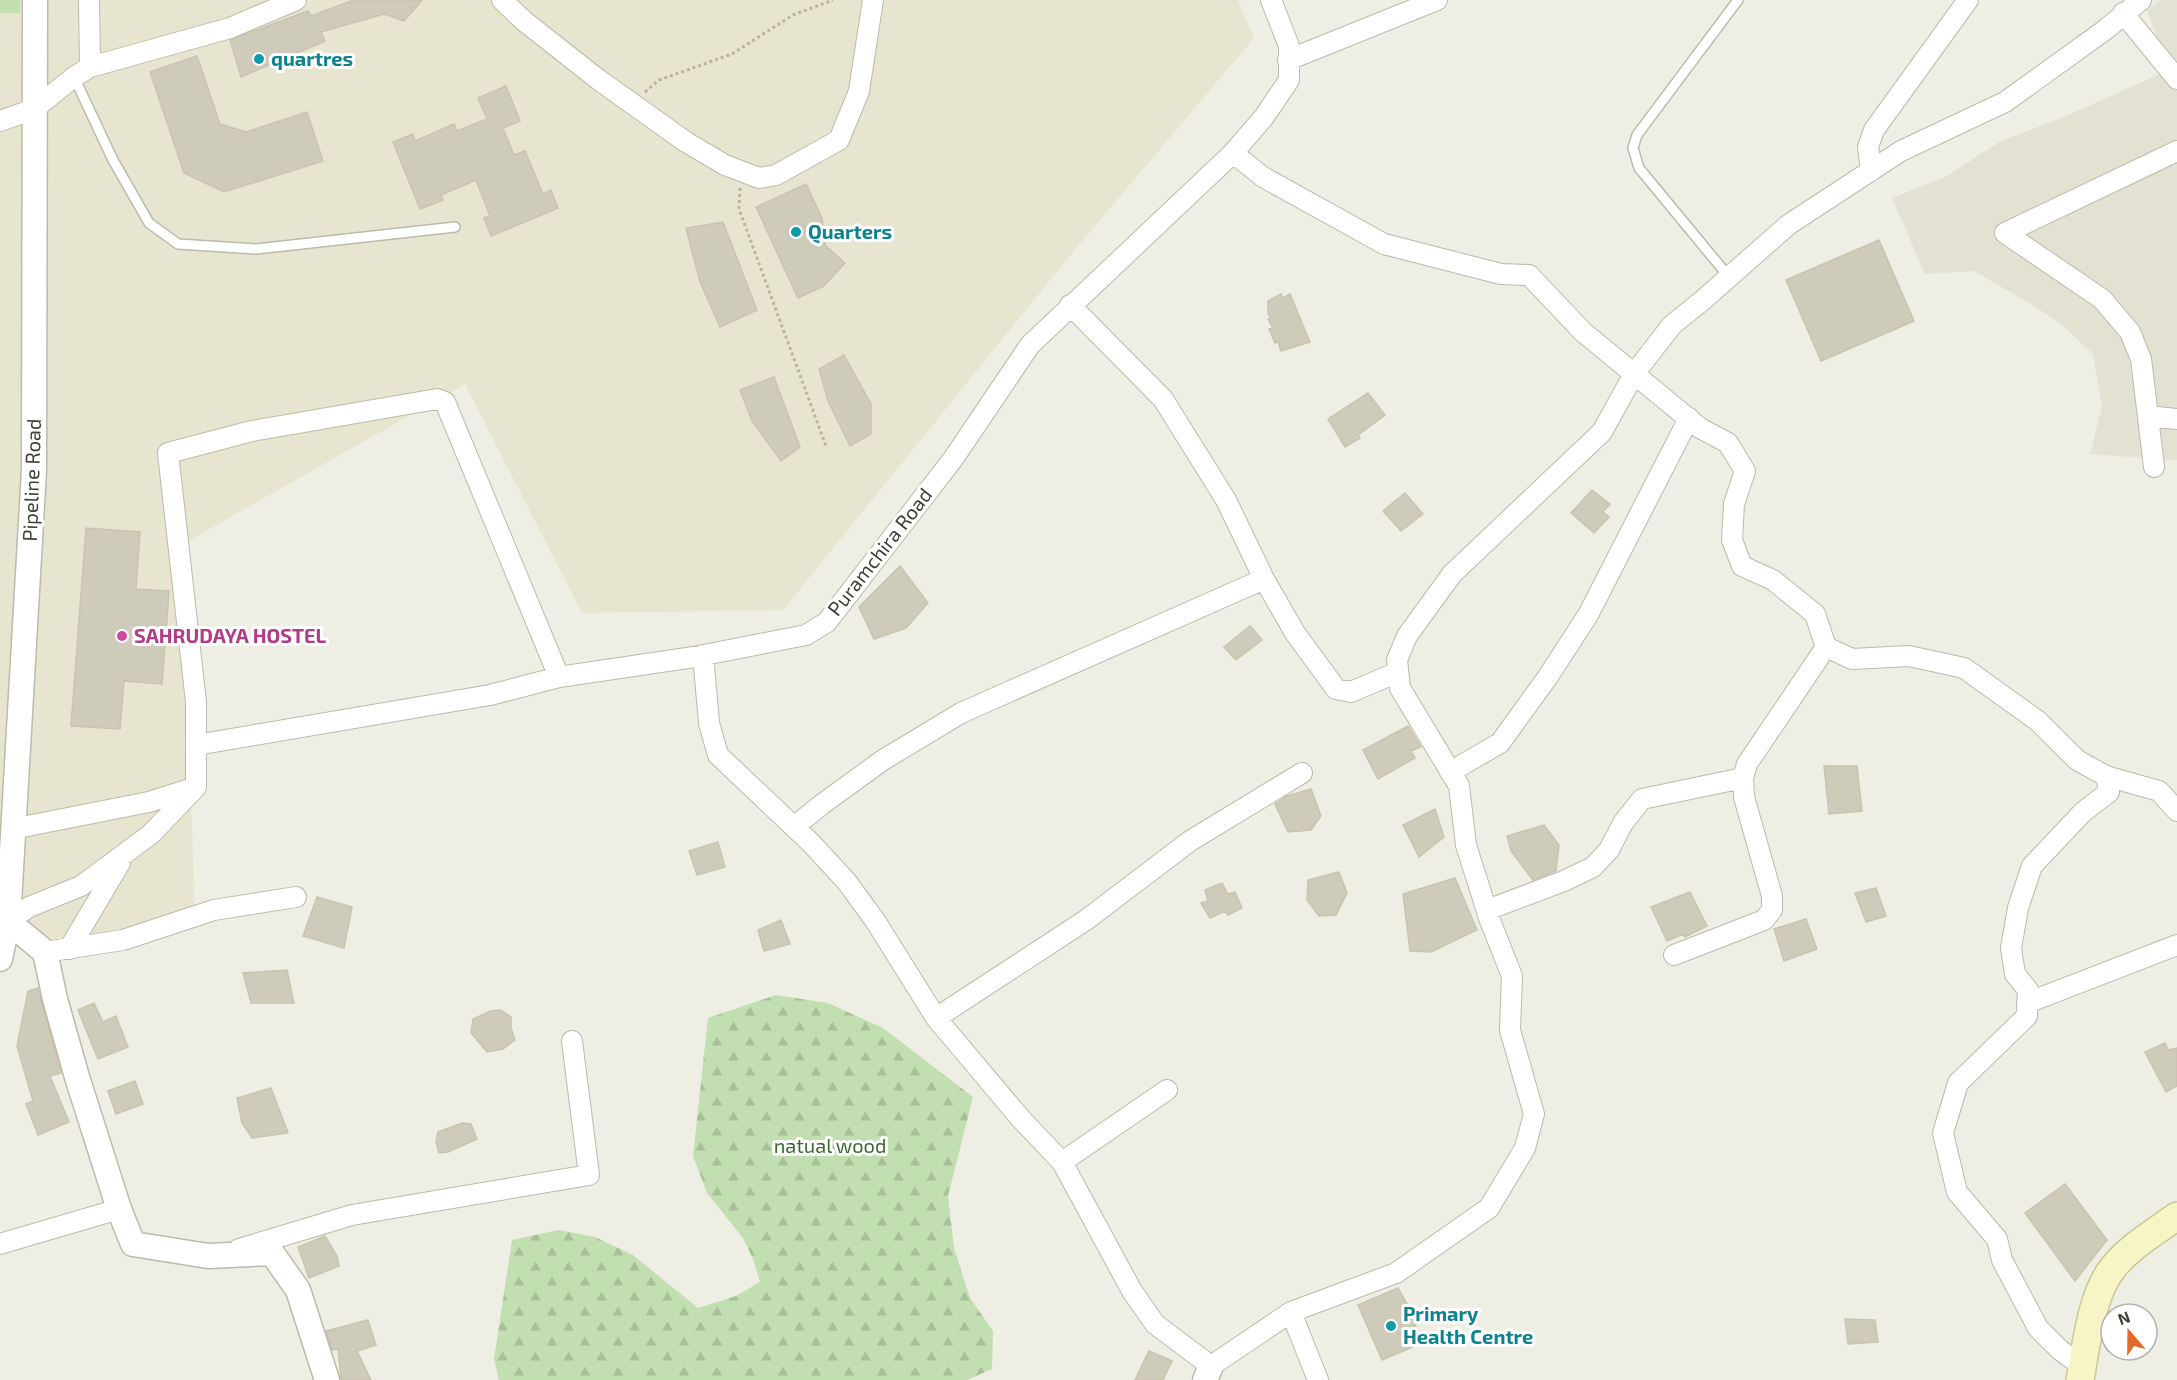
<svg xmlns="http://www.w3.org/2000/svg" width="2177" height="1380" font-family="'Exo 2',sans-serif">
<defs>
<pattern id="forest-firs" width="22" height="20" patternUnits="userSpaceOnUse" patternTransform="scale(1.5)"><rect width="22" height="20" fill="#c1dfb0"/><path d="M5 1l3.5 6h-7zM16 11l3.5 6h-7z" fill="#a7c098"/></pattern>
</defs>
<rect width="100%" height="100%" fill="#efeee4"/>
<path fill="#e3e1d2" d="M2161 0H2177V460H2169L2090 454 2102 406 2093 354 2060 323 2031 304 1974 271 1925 274 1892 198 1945 177 2001 141 2064 117 2169 70 2147 10Z"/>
<path fill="#e7e5cf" d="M0 0H1238L1254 38 1072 253 783 610 582 613 465 384 183 544 195 924 0 945Z"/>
<path fill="url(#forest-firs)" d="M776 995 828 1003 883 1028 973 1097 948 1196 954 1248 970 1298 993 1331 992 1369 967 1380H499L494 1359 512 1240 559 1230 595 1237 633 1255 698 1308 736 1296 760 1282 753 1259 743 1238 707 1193 693 1156 708 1018Z"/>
<path fill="#c1dfb0" d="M0 0H20V13H0Z"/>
<path fill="#cfcbba" stroke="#c9c4af" stroke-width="1.5" d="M354 0H422L404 21 384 14 321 32 325 41 241 77 230 40 308 11 311 16Z
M197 56 220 124 246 132 307 112 323 161 224 192 184 173 150 72Z
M506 86 520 121 503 128 514 155 525 151 543 194 551 190 558 208 491 236 484 218 490 216 476 180 441 195 443 200 420 209 393 142 413 134 415 141 454 124 457 131 487 119 478 98Z
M806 184 822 218 825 245 845 263 824 286 798 298 756 207Z
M723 222 757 310 720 327 700 282 686 228Z
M1879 240 1914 321 1821 361 1786 280Z
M1281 294 1283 298 1290 294 1310 342 1281 351 1278 342 1275 343 1269 329 1273 328 1268 319H1271L1268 313V301Z
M844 355 871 404V434L850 446 828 401 819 369Z
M774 377 800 447 781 461 752 421 740 390Z
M1368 393 1385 415 1358 435 1360 438 1345 447 1328 419Z
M1592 490 1610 504 1603 512 1609 517 1594 533 1571 513Z
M1405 493 1423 514 1401 531 1383 511Z
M86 528 140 532 136 589 169 591 162 684 124 681 120 729 71 726Z
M900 566 928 603 906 628 874 639 859 607Z
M1250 626 1262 640 1236 660 1224 647Z
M1408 726 1421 747 1411 751 1415 758 1378 779 1363 750Z
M1824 766H1857L1862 811 1829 814Z
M1311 789 1321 816 1311 830 1288 832 1275 804 1287 796Z
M1435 809 1444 837 1419 857 1403 825Z
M1544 825 1559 845 1556 871 1533 880 1511 851 1507 836Z
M718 842 725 867 697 875 689 851Z
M1339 872 1347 893 1336 915 1319 916 1307 900 1308 880Z
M1455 878 1477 930 1431 952 1410 951 1403 894Z
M1222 883 1228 894 1235 892 1242 908 1228 915 1225 911 1210 918 1201 903 1208 901 1205 890Z
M1876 888 1886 916 1866 922 1855 893Z
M1690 892 1707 926 1685 937 1683 934 1667 941 1651 907Z
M317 897 352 907 344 948 303 936Z
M1806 919 1817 949 1784 961 1774 929Z
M781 920 790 944 764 951 758 930Z
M287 970 294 1003H251L243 973Z
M38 988 61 1073 50 1076 69 1122 38 1135 26 1104 33 1101 17 1046 28 991Z
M94 1003 103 1022 116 1016 128 1047 98 1059 78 1010Z
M501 1010 511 1017V1028L515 1040 503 1049 487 1052 471 1033 473 1019 491 1011Z
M2165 1043 2168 1050 2177 1048V1086L2166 1092 2145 1052Z
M135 1081 143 1104 116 1114 108 1091Z
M271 1088 288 1133 252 1138 242 1123 237 1098Z
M462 1123 471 1124 477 1139 448 1152 439 1153 436 1142 438 1132Z
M2065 1184 2107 1240 2075 1281 2025 1213Z
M325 1236 337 1256 339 1266 309 1278 298 1247Z
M1398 1288 1410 1309 1422 1343 1382 1360 1358 1305Z
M1845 1319 1875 1320 1878 1342 1848 1344Z
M368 1320 376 1345 357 1351 371 1380H341L338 1349 332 1350 326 1331Z
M1149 1351 1172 1361 1163 1380H1135Z"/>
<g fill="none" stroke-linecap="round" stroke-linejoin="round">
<defs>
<path id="service" d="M74 77 113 160 149 223 178 244 256 249 455 227
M1729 277 1639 168 1633 148 1637 135 1738 0"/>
<path id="minor" d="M89 0 90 67
M502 0 524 21 599 80 686 142 725 165 759 178 776 175 839 140 859 91 873 0
M1271 0 1289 46V80L1264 117 1233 153 1263 177 1384 244 1501 274 1529 275 1583 332 1700 428 1728 443 1745 471 1734 504 1732 540 1742 566 1773 580 1815 614 1826 647 1852 659 1909 656 1964 668 2038 721 2077 760 2106 776 2109 792 2083 812 2032 866 2018 908 2011 948 2015 974 2028 990 2027 1016 1958 1083 1943 1133 1957 1192 1997 1239 2002 1260 2038 1328 2060 1350 2082 1366
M2123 13 2177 79
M1288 60 1437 0
M0 121 34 109 74 77 90 67 230 28 296 0
M1871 171 1868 147 1874 130 1968 0
M2005 233 2102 299 2130 332 2141 359 2154 467
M2005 233 2177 151
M1070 305 1163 399 1226 500 1264 579 1295 633 1336 689 1351 692 1398 672
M2148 416 2177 419
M703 655 709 723 718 755 811 843 847 882 876 922 936 1018 1021 1119 1062 1162 1132 1291 1155 1324 1211 1366 1291 1312 1396 1273 1489 1208 1525 1148 1534 1114 1510 1030 1512 976 1489 918 1466 845 1459 786 1400 688 1397 660 1407 636 1452 574 1602 432 1634 374 1672 325 1703 300 1788 225 1901 151 2005 102 2105 30 2141 0
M196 745 490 695 559 677 694 657 806 635 827 622 953 459 1030 345 1233 153
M1450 772 1500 743 1547 678 1588 615 1689 418
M2106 776 2159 791 2177 811
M794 827 821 805 883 760 961 713 1264 579
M12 829 149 802 193 788
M1487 910 1564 881 1593 867 1609 850 1623 823 1642 799 1743 778
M8 921 29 907 81 886 151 834 196 787V702L168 453 252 431 437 399 445 402 559 677
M69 949 120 863
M45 952 123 940 214 910 296 897
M1674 955 1764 920 1772 910V896L1744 797 1743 778 1747 764 1826 647
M2027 1003 2177 945
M936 1018 1086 920 1190 841 1302 773
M1062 1162 1167 1090
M0 1244 119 1209
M239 1249 352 1215 589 1175 572 1041
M1291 1312 1318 1380"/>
<path id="tertiary" d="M0 915 45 952 55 999 77 1077 119 1209 133 1244 208 1256 272 1253 298 1290 327 1380
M0 959 8 921 34 470 35 0
M1205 1380 1211 1366"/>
<path id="secondary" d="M2080 1380C2086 1347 2091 1296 2112 1269 2129 1247 2155 1232 2177 1216"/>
</defs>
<use href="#service" stroke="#bcbaaa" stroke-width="12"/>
<use href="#minor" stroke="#bcbaaa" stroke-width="22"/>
<use href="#tertiary" stroke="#bcbaaa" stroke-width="27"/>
<use href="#secondary" stroke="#cac798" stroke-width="30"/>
<path stroke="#b9b59a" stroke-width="3" stroke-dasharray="3 3" stroke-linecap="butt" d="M645 92 659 80 732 54 793 15 833 0
M740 188 739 209 826 446"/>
<use href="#service" stroke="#fff" stroke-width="9"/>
<use href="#minor" stroke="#fff" stroke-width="20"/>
<use href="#tertiary" stroke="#fff" stroke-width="24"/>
<use href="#secondary" stroke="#f7f5c6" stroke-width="27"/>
</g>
<g fill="#0f9aa8" stroke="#fff" stroke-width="2">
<circle cx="259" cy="59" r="6"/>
<circle cx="796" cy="232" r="6"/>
<circle cx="1391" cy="1326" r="6"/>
</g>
<circle fill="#d1479c" stroke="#fff" stroke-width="2" cx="122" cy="636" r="6"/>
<g text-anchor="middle" stroke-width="6" stroke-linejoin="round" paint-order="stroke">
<g font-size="20" font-weight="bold" fill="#0d838f" stroke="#fff" text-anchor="start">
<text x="271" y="66">quartres</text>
<text x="808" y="239">Quarters</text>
<text x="1403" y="1321">Primary<tspan x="1403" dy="23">Health Centre</tspan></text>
</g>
<g font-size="20" fill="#413e34" stroke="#fff">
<text transform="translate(32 480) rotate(-88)" y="7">Pipeline Road</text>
<text transform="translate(880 552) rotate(-52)" y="7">Puramchira Road</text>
</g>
<g font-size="20" font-weight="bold" fill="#b23c85" stroke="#fff" text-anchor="start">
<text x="134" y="643">SAHRUDAYA HOSTEL</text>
</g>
<g font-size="20" fill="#3a6b2f" stroke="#fff">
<text x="830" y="1153">natual wood</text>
</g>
</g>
<g transform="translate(2129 1332) rotate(340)"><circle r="28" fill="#ffffff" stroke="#b3b2ae" stroke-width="1.5"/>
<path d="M0-4.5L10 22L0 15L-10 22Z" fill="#e06b2a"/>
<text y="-9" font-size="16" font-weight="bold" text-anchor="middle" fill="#413e34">N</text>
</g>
</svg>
